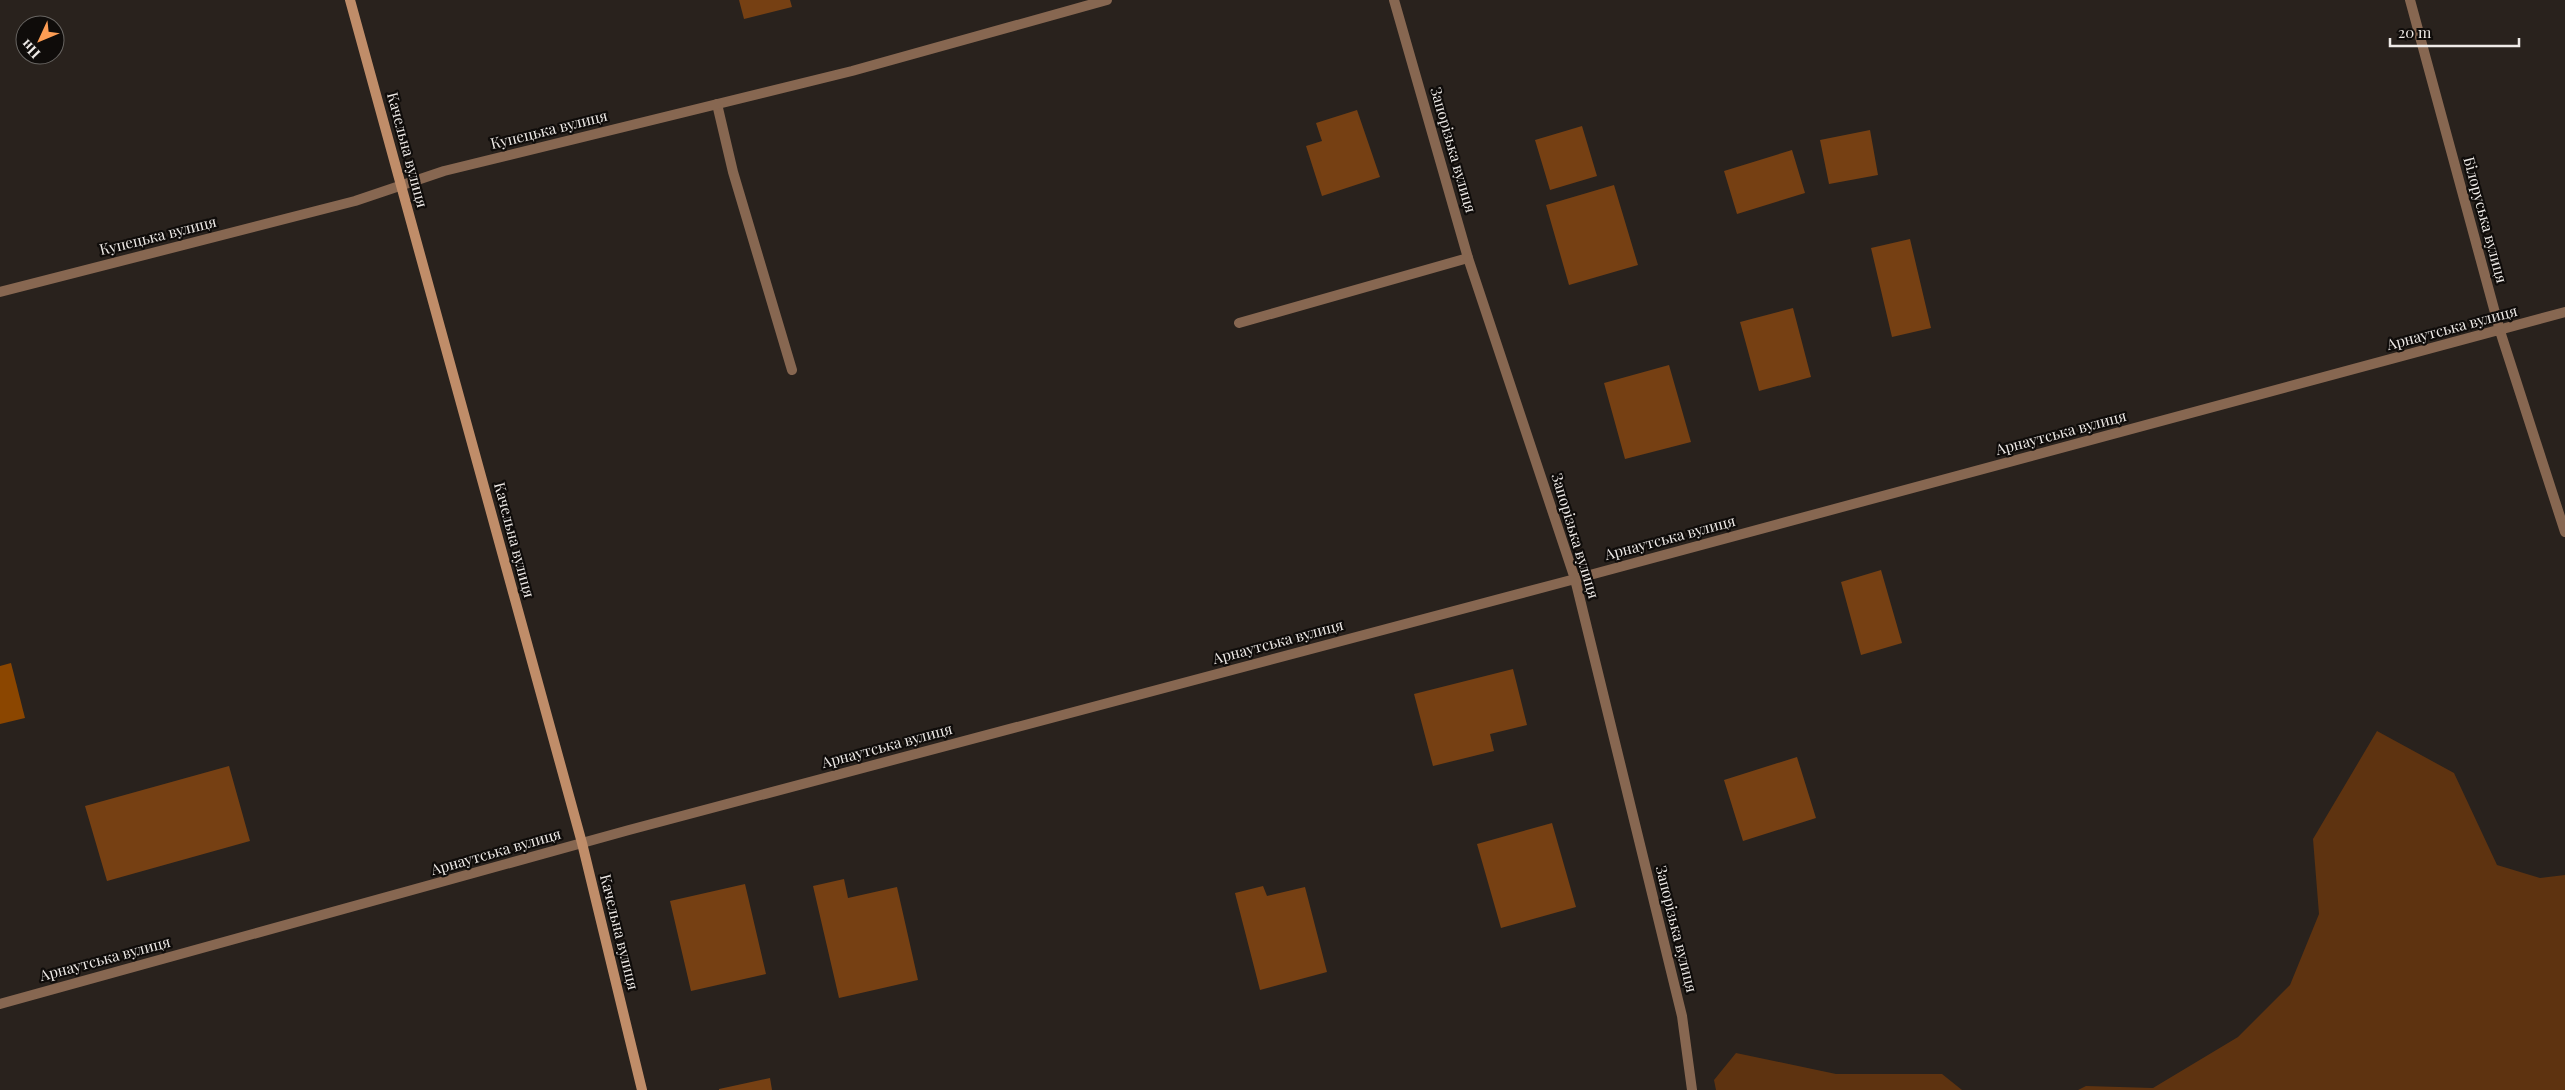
<svg xmlns="http://www.w3.org/2000/svg" width="2565" height="1090" font-family="'Playfair Display',serif">
<rect width="100%" height="100%" fill="#29221d"/>
<path fill="#5e3310" d="M2377 731 2454 773 2497 865 2540 878 2565 875V1090H2078L2086 1086 2153 1088 2238 1037 2290 985 2319 914 2313 839Z
M1736 1053 1836 1074H1942L1962 1090H1716L1714 1080Z"/>
<path fill="#8b4600" d="M11 663 25 718 0 724V666Z"/>
<path fill="#764013" d="M739 0H790L792 7 744 19Z
M1357 110 1380 177 1322 196 1306 146 1322 141 1316 123Z
M1582 126 1597 176 1550 190 1535 140Z
M1870 130 1878 175 1829 184 1820 140Z
M1792 150 1805 193 1737 214 1724 171Z
M1614 185 1638 265 1569 285 1546 205Z
M1910 239 1931 328 1892 337 1871 248Z
M1793 308 1811 377 1759 391 1740 322Z
M1669 365 1691 442 1625 459 1604 383Z
M1881 570 1902 643 1861 655 1841 582Z
M1513 669 1527 725 1490 734 1494 751 1433 766 1414 694Z
M1797 757 1816 818 1743 841 1724 780Z
M229 766 250 841 107 881 85 806Z
M1552 823 1576 907 1501 928 1477 844Z
M844 879 848 898 897 887 918 980 839 998 813 886Z
M745 884 766 974 691 991 670 901Z
M1263 886 1267 896 1305 887 1327 972 1260 990 1235 893Z
M770 1078 772 1090H719V1089Z"/>
<g fill="none" stroke-linecap="round" stroke-linejoin="round">
<path stroke="#876751" stroke-width="10" d="M717 104 733 172 792 370
M1239 323 1468 258"/>
<path stroke="#876751" stroke-width="10" d="M1394 0 1468 258 1575 579 1682 1016 1692 1090
M2410 0 2500 331 2565 532
M0 292 355 201 444 171 852 71 1107 0
M0 1004 629 830 1575 579 2565 312"/>
<path stroke="#c08d69" stroke-width="10" d="M350 0 582 843 642 1090"/>
</g>
<g text-anchor="middle" stroke-width="4.5" stroke-linejoin="round" paint-order="stroke">
<g font-size="15" fill="#eeeae7" stroke="#0f0c0a">
<text transform="translate(549 130) rotate(-14)" y="5">Купецька вулиця</text>
<text transform="translate(407 150) rotate(75)" y="5">Качельна вулиця</text>
<text transform="translate(1453 150) rotate(74)" y="5">Запорізька вулиця</text>
<text transform="translate(2485 220) rotate(75)" y="5">Білоруська вулиця</text>
<text transform="translate(158 236) rotate(-14)" y="5">Купецька вулиця</text>
<text transform="translate(2452 328) rotate(-15)" y="5">Арнаутська вулиця</text>
<text transform="translate(2061 433) rotate(-15)" y="5">Арнаутська вулиця</text>
<text transform="translate(1575 536) rotate(73)" y="5">Запорізька вулиця</text>
<text transform="translate(1670 538) rotate(-15)" y="5">Арнаутська вулиця</text>
<text transform="translate(514 540) rotate(75)" y="5">Качельна вулиця</text>
<text transform="translate(1278 642) rotate(-15)" y="5">Арнаутська вулиця</text>
<text transform="translate(887 746) rotate(-15)" y="5">Арнаутська вулиця</text>
<text transform="translate(496 852) rotate(-16)" y="5">Арнаутська вулиця</text>
<text transform="translate(1676 929) rotate(76)" y="5">Запорізька вулиця</text>
<text transform="translate(619 932) rotate(76)" y="5">Качельна вулиця</text>
<text transform="translate(105 959) rotate(-15)" y="5">Арнаутська вулиця</text>
</g>
</g>
<g transform="translate(40 40) rotate(226)"><circle r="24" fill="#0f0c0a" stroke="#686562"/>
<path d="M0-4L9 19L0 12L-9 19Z" fill="#fd9d54"/>
<text y="-8" font-size="14" font-weight="bold" text-anchor="middle" fill="#eeeae7">Пн</text>
</g>
<path d="M2390 38v8h129v-8" fill="none" stroke="#eeeae7" stroke-width="2.5"/>
<text x="2398" y="38" font-size="15" fill="#eeeae7" stroke="#0f0c0a" stroke-width="4" paint-order="stroke">20 m</text>
</svg>
